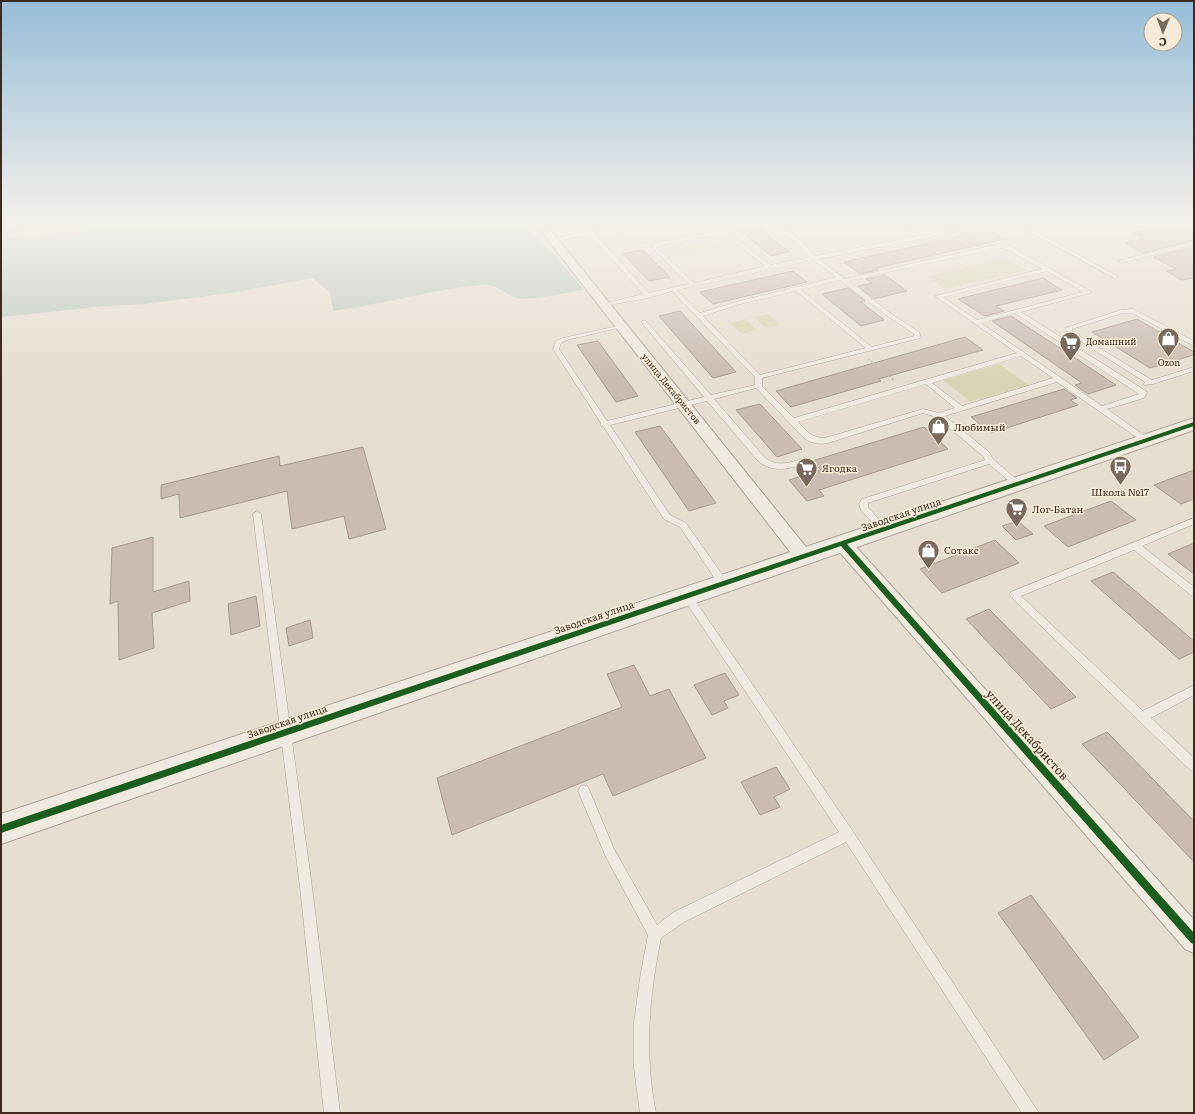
<svg xmlns="http://www.w3.org/2000/svg" width="1195" height="1114" font-family="Literata,serif">
<rect width="100%" height="100%" fill="#e6ded1"/>
<path fill="#d8d5b4" d="M709 239 719 247 669 258 663 252 699 245 697 242Z
M1006 258 1026 270 945 289 926 277Z
M768 314 780 325 766 328 754 317Z
M745 319 757 330 742 334 730 323Z
M999 364 1028 385 971 402 943 380Z"/>
<path fill="#bbcbc1" d="M1 222H30L23 225 8 238 34 240 77 234 94 222H523L532 234 557 258 584 290C568 292 533 301 517 298 507 296 498 284 484 285 433 289 383 304 333 311L330 292 312 278 237 292 146 304 106 306 1 317Z"/>
<path fill="#cabcb2" stroke="#a79a90" d="M730 222H751L789 252 771 256Z
M1186 222 1194 226V240L1144 253 1125 243 1143 239 1133 233Z
M989 230 1005 239 876 268 878 270 860 274 844 262Z
M1194 247V278L1182 280 1166 271 1176 269 1153 257Z
M643 250 670 277 649 281 623 254Z
M793 271 807 282 713 304 700 292Z
M885 275 907 291 874 299 858 286 872 283 866 279Z
M1043 278 1062 290 996 306 1004 311 985 316 958 299Z
M848 288 865 301 861 302 884 320 861 326 822 294Z
M680 311 736 372 713 378 659 316Z
M1011 316 1116 385 1088 394 1075 385 1082 383 992 321Z
M1137 319 1194 352V355L1150 368 1092 332Z
M965 337 983 350 878 379 881 381 791 407 776 391Z
M598 341 638 396 616 402 577 345Z
M1064 389 1077 398 1070 400 1078 405 991 433 971 417Z
M760 404 802 449 777 457 736 410Z
M660 426 716 503 689 511 635 432Z
M924 427 948 449 819 490 824 496 807 501 789 480 821 470 812 461Z
M363 447 386 529 349 539 344 516 292 529 287 491 180 518 179 494 161 499V485L279 456 280 466Z
M1194 470V499L1181 504 1154 485Z
M1111 501 1136 520 1068 547 1044 526Z
M1018 521 1033 534 1016 540 1002 526Z
M153 537V592L189 581 190 601 152 613 154 648 119 660 118 601 110 604 112 548Z
M995 540 1019 563 942 593 920 569Z
M1194 543V574L1168 554Z
M1113 572 1194 641V652L1179 659 1091 581Z
M256 596 260 626 231 635 228 604Z
M989 609 1076 697 1051 709 966 619Z
M310 620 313 638 289 646 286 628Z
M634 665 650 696 669 689 706 758 613 796 603 774 452 835 437 778 622 707 607 674Z
M725 673 739 695 724 701 728 708 712 715 694 685Z
M1107 732 1194 821V862L1082 744Z
M776 767 790 789 774 797 780 807 760 815 741 782Z
M1031 895 1139 1037 1104 1060 998 913Z"/>
<g fill="none" stroke-linecap="round" stroke-linejoin="round">
<defs>
<path id="service" d="M624 222H629L630 223 647 222 594 233 649 293 689 284 653 249 652 245 655 243 725 230 770 265 810 257 796 242 770 222C784 222 806 246 815 256L991 222H999L997 224 819 259 845 279 998 244 1010 246 1090 291V293L1021 312 1146 391 1147 393 1144 398 1107 409 1152 441 1151 443H1145L1057 382 945 416 989 452 993 459 1023 485 1022 487H1016L989 464 868 503V507L888 530 884 533 881 532 861 510 859 504 862 499 985 460 983 456 936 417 923 413 828 443C819 445 811 443 804 438L756 388 714 399 765 458C779 468 792 462 807 457L811 460 810 462C792 468 776 474 759 462L707 401 610 425 670 515 686 523 726 580 728 583 726 586H720L680 527 664 519 603 426H601V423L553 349 556 341 563 338 622 325V327L567 340 561 343 559 349 607 421 704 397 642 323V321H646L711 395 755 385V377L672 291 648 298 603 306V304L643 294 589 234 553 242 550 240 590 230 625 224ZM719 234H724L765 266 694 283 658 248V246ZM998 248 1007 249 1042 269 935 296 1017 353 794 418 762 386V378L920 338 921 337 919 332 890 313 849 281ZM813 260 836 277 736 302 700 313 677 290ZM1047 271 1083 292 977 320 943 297ZM840 280 886 315 914 334V336L872 347 801 290ZM796 291 866 348 760 375 703 316 740 304ZM1015 313 1139 394 1102 406 981 323ZM1021 356 1053 378 962 406 932 383ZM926 384 955 408 939 413 923 409 825 438C812 438 806 431 798 422Z
M892 222 916 223 940 222 916 227Z
M1012 222H1018L1119 277 1114 278Z
M1194 241V245L1121 263 1118 261Z
M1133 309 1194 341V346L1132 313H1123L1072 329 1073 332 1152 380 1194 367V371L1153 384 1145 385 1143 384 1145 382 1069 334 1065 328 1121 310Z
M257 511 261 514 312 887 340 1113H324L300 887 253 514Z
M1194 518V524L1142 546 1194 587V596L1191 595 1134 550 1021 596 1143 711 1194 685V695L1151 718 1194 758V772L1190 770 1009 595 1011 592Z
M687 592 690 593 852 830 1039 1113H1022L846 842 684 922 661 938C649 998 644 1052 656 1113H640L634 1068V1023L640 978 648 935 606 857 578 791 580 787 584 785 588 787 614 849 657 925 674 912 839 832 684 599 682 596 684 593Z"/>
<path id="minor" d="M534 222H544L810 552 813 557 810 562 804 564 798 562Z
M843 537 849 539 1194 920V953L1185 949 837 549 834 544 837 539Z"/>
<path id="tertiary" d="M1194 418V430L1 844V814Z"/>
</defs>
<use href="#service" stroke="#aca499" stroke-width="1"/>
<use href="#minor" stroke="#aca499" stroke-width="2"/>
<use href="#tertiary" stroke="#aca499" stroke-width="2"/>
<path stroke="#c7c1b9" stroke-width="1.5" stroke-dasharray="2 1.5" stroke-linecap="butt" d="M613 238 646 243
M868 359 875 364"/>
<path stroke="#c7c1b9" stroke-width="2" stroke-dasharray="2.5 1.5" stroke-linecap="butt" d="M873 363 895 381"/>
<use href="#service" fill="#eeeae2" fill-rule="evenodd"/>
<use href="#minor" fill="#eeeae2" fill-rule="evenodd"/>
<use href="#tertiary" fill="#eeeae2" fill-rule="evenodd"/>
<defs>
<path id="cycleway" d="M1194 422V426L847 544 1194 933V944L1191 943 841 546 1 833V825Z"/>
</defs>
<use href="#cycleway" stroke="#f6ebd8" stroke-width="2"/>
<use href="#cycleway" fill="#1b5e20" fill-rule="evenodd"/>
</g>
<linearGradient id="sky" x2="0" y2="1"><stop stop-color="#96bdd8"/><stop offset="0.59" stop-color="#f4f0ea"/><stop offset="1" stop-color="#f4f0ea" stop-opacity="0"/></linearGradient>
<rect width="1195" height="378" fill="url(#sky)"/>
<defs>
<symbol id="shop-pin" viewBox="-11 -11 22 30"><path d="M0 17L-7.5 6A9.5 9.5 0 1 1 7.5 6Z" fill="#786a5e" stroke="#f6ebd8"/><path d="M-5-2.5h2.3a2.7 3.5 0 0 1 5.4 0H5L5.5 6h-11ZM-1.5-2.5h3a1.5 2.3 0 0 0-3 0Z" fill="#fff"/></symbol>
<symbol id="supermarket-pin" viewBox="-11 -11 22 30"><path d="M0 17L-7.5 6A9.5 9.5 0 1 1 7.5 6Z" fill="#786a5e" stroke="#f6ebd8"/><path d="M-6-5.5h2.5l.6 2H6L4.5 2H-2.5L-4.4-4H-6ZM-1.5 3.2a1.3 1.3 0 1 0 .1 0ZM3 3.2a1.3 1.3 0 1 0 .1 0Z" fill="#fff"/></symbol>
<symbol id="bus-pin" viewBox="-11 -11 22 30"><path d="M0 17L-7.5 6A9.5 9.5 0 1 1 7.5 6Z" fill="#786a5e" stroke="#f6ebd8"/><path d="M-5-6H5V4H4V6H2V4H-2V6H-4V4H-5ZM-3.5-4V0h7V-4ZM-3.5 1.2v1.5H-2V1.2ZM2 1.2v1.5H3.5V1.2Z" fill="#fff"/></symbol>
</defs>
<g fill-rule="evenodd">
<use href="#shop-pin" x="1156" y="326" width="25" height="34"/>
<use href="#supermarket-pin" x="1058" y="330" width="25" height="34"/>
<use href="#shop-pin" x="926" y="414" width="25" height="34"/>
<use href="#bus-pin" x="1108" y="454" width="25" height="34"/>
<use href="#supermarket-pin" x="794" y="456" width="25" height="34"/>
<use href="#supermarket-pin" x="1004" y="496" width="25" height="34"/>
<use href="#shop-pin" x="916" y="538" width="25" height="34"/>
</g>
<g text-anchor="middle" stroke-width="3" stroke-linejoin="round" paint-order="stroke">
<g font-size="9" fill="#3c2c20" stroke="#f6ebd8" text-anchor="start">
<text x="1086" y="345">Домашний</text>
<text x="1169" y="366" text-anchor="middle">Ozon</text>
</g>
<g font-size="9" fill="#3c2c20" stroke="#f6ebd8">
<text transform="translate(671 389) rotate(51)" y="3">улица Декабристов</text>
</g>
<g font-size="10" fill="#3c2c20" stroke="#f6ebd8" text-anchor="start">
<text x="954" y="431">Любимый</text>
<text x="822" y="472">Ягодка</text>
<text x="1120" y="496" text-anchor="middle">Школа №17</text>
<text x="1032" y="513">Лог-Батан</text>
<text x="944" y="554">Сотакс</text>
</g>
<g font-size="10" fill="#3c2c20" stroke="#f6ebd8">
<text transform="translate(901 514) rotate(-19)" y="4">Заводская улица</text>
<text transform="translate(594 617) rotate(-19)" y="4">Заводская улица</text>
<text transform="translate(287 721) rotate(-19)" y="4">Заводская улица</text>
</g>
<g font-size="12" fill="#3c2c20" stroke="#f6ebd8">
<text transform="translate(1027 735) rotate(48)" y="4">улица Декабристов</text>
</g>
</g>
<rect width="1195" height="1114" fill="none" stroke="#3c2c20" stroke-width="4"/>
<g transform="translate(1163 32) rotate(181)"><circle r="19" fill="#f6ebd8" stroke="#ac9f8e"/>
<path d="M0-3L7 15L0 10L-7 15Z" fill="#786a5e"/>
<text y="-6" font-size="11" font-weight="bold" text-anchor="middle" fill="#3c2c20">С</text>
</g>
</svg>
